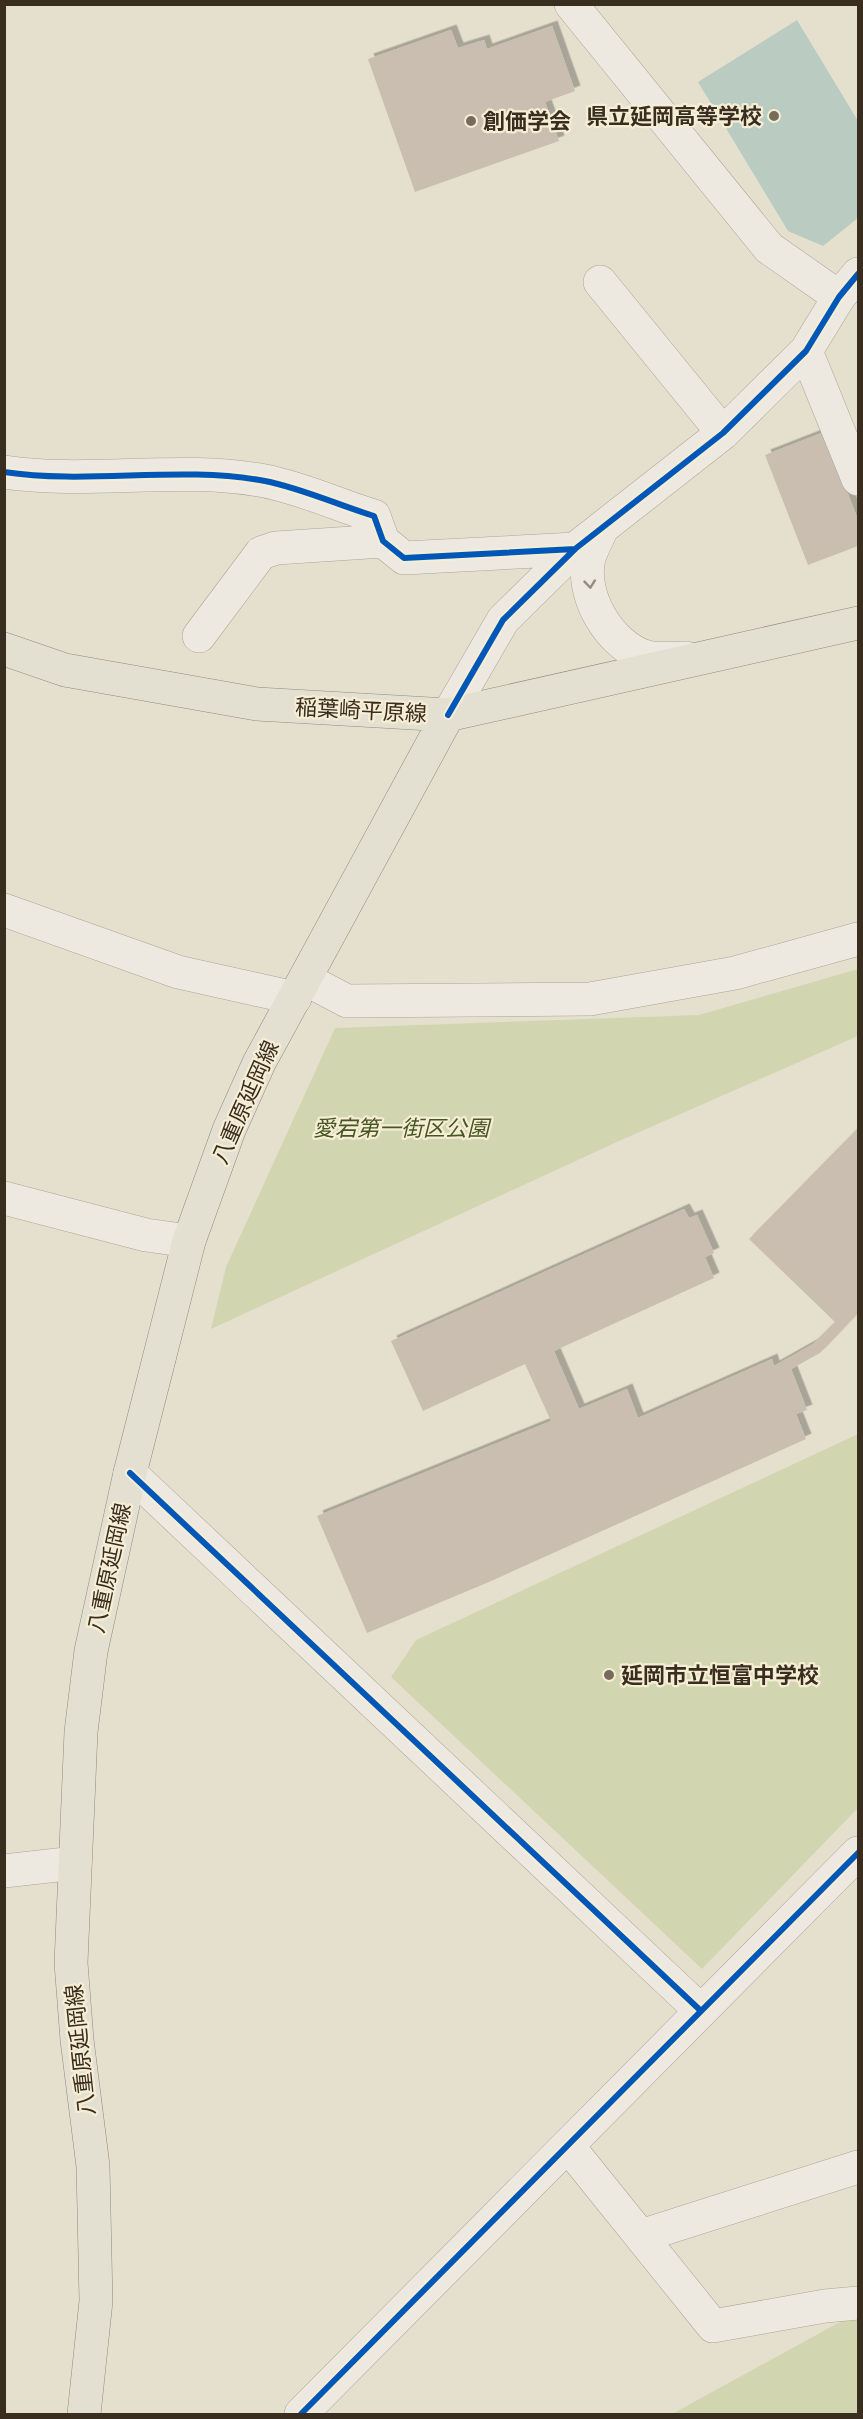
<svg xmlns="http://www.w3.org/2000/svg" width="863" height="2419" font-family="'Zilla Slab','Noto Sans JP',serif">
<defs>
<filter id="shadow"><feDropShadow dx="5.5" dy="-5.5" stdDeviation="0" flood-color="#0004"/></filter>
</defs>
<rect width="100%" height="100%" fill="#e5e0ce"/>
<path fill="#d2d6b0" d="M858 969V1036L617 1142 211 1329 226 1267 335 1028 699 1015Z
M858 1434V1808L702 1969 391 1677 416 1640Z
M858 2312V2414H672Z"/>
<path fill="#bacbc1" d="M797 20 858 121V218L823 246 788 231 698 82Z"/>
<path fill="#c9beaf" filter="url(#shadow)" d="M552 26 575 91 545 102 559 141 415 192 368 59 451 30 458 48 484 40 487 49Z
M824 432 858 520V546L808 565 765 455Z
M858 1128V1313L820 1353 791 1369 807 1410 796 1414 806 1439 489 1582 367 1633 317 1516 551 1421 525 1364 423 1411 391 1341 684 1209 689 1218 697 1215 714 1253 705 1257 714 1278 554 1351 579 1409 627 1389 638 1418 772 1359 774 1366 813 1344 835 1322 749 1239Z"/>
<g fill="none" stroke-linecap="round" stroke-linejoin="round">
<defs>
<path id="minor" d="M571 4 769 248 839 297
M600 282 723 433
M806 351 858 479
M4 472C90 485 179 465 265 481 301 488 338 505 374 516L383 541 404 558 575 549
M602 528C598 538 592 548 589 558 580 595 609 644 644 656 656 660 674 658 686 658
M199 636 261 553 276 548 383 541
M448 715 503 620 575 549 723 433 806 351 839 297 858 274
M4 910 178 972 295 998
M305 979 347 1001 590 999 735 973 858 939
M4 1198 146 1235 189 1241
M130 1473 701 2011
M4 1871 75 1863
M568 2146 713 2326 825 2306 858 2303
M641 2236 858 2167
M301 2414 858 1853"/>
<path id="major" d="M4 649 65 670 257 704 448 715 858 623
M84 2414 96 2301 93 2166 77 2040 71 1963 81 1732 91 1651 130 1473 189 1241 229 1130 259 1063 448 715"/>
</defs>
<use href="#minor" stroke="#aaa597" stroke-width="34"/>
<use href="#major" stroke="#908a7e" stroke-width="34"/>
<use href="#minor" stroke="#ede9e0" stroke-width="33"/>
<use href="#major" stroke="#e4e0d1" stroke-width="33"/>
<defs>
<path id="cycleway" d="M4 472C90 485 179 465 265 481 301 488 338 505 374 516L383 541 404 558 575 549
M448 715 503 620 575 549 723 433 806 351 839 297 858 274
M130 1473 701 2011
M301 2414 858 1853"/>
</defs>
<use href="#cycleway" stroke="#f6eed4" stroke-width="10"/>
<use href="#cycleway" stroke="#0057b8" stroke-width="6"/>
</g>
<defs><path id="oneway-chevron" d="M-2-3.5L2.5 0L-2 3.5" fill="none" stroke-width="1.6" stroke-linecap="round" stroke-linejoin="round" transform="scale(1.5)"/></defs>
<use stroke="#938b80" href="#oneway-chevron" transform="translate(590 584) rotate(84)"/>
<g fill="#756c5c" stroke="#f6eed4" stroke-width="2">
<circle cx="774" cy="116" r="6"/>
<circle cx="471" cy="121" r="6"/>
<circle cx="609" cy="1675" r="6"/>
</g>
<g text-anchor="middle" stroke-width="4.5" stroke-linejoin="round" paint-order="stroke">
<g font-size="22" font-weight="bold" fill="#392d1f" stroke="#f6eed4" text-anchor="start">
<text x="762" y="124" text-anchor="end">県立延岡高等学校</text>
<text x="483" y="129">創価学会</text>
<text x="621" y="1683">延岡市立恒富中学校</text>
</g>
<g font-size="22" fill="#392d1f" stroke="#f6eed4">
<text transform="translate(361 710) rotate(3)" y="8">稲葉崎平原線</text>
<text transform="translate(245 1102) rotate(-66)" y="8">八重原延岡線</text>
<text transform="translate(109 1568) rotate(-78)" y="8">八重原延岡線</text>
<text transform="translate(80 2050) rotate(-96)" y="8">八重原延岡線</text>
</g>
<g font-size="22" font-style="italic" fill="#475625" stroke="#f6eed4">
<text x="401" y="1136">愛宕第一街区公園</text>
</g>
</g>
<rect width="863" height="2419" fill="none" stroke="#392d1f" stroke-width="12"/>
</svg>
